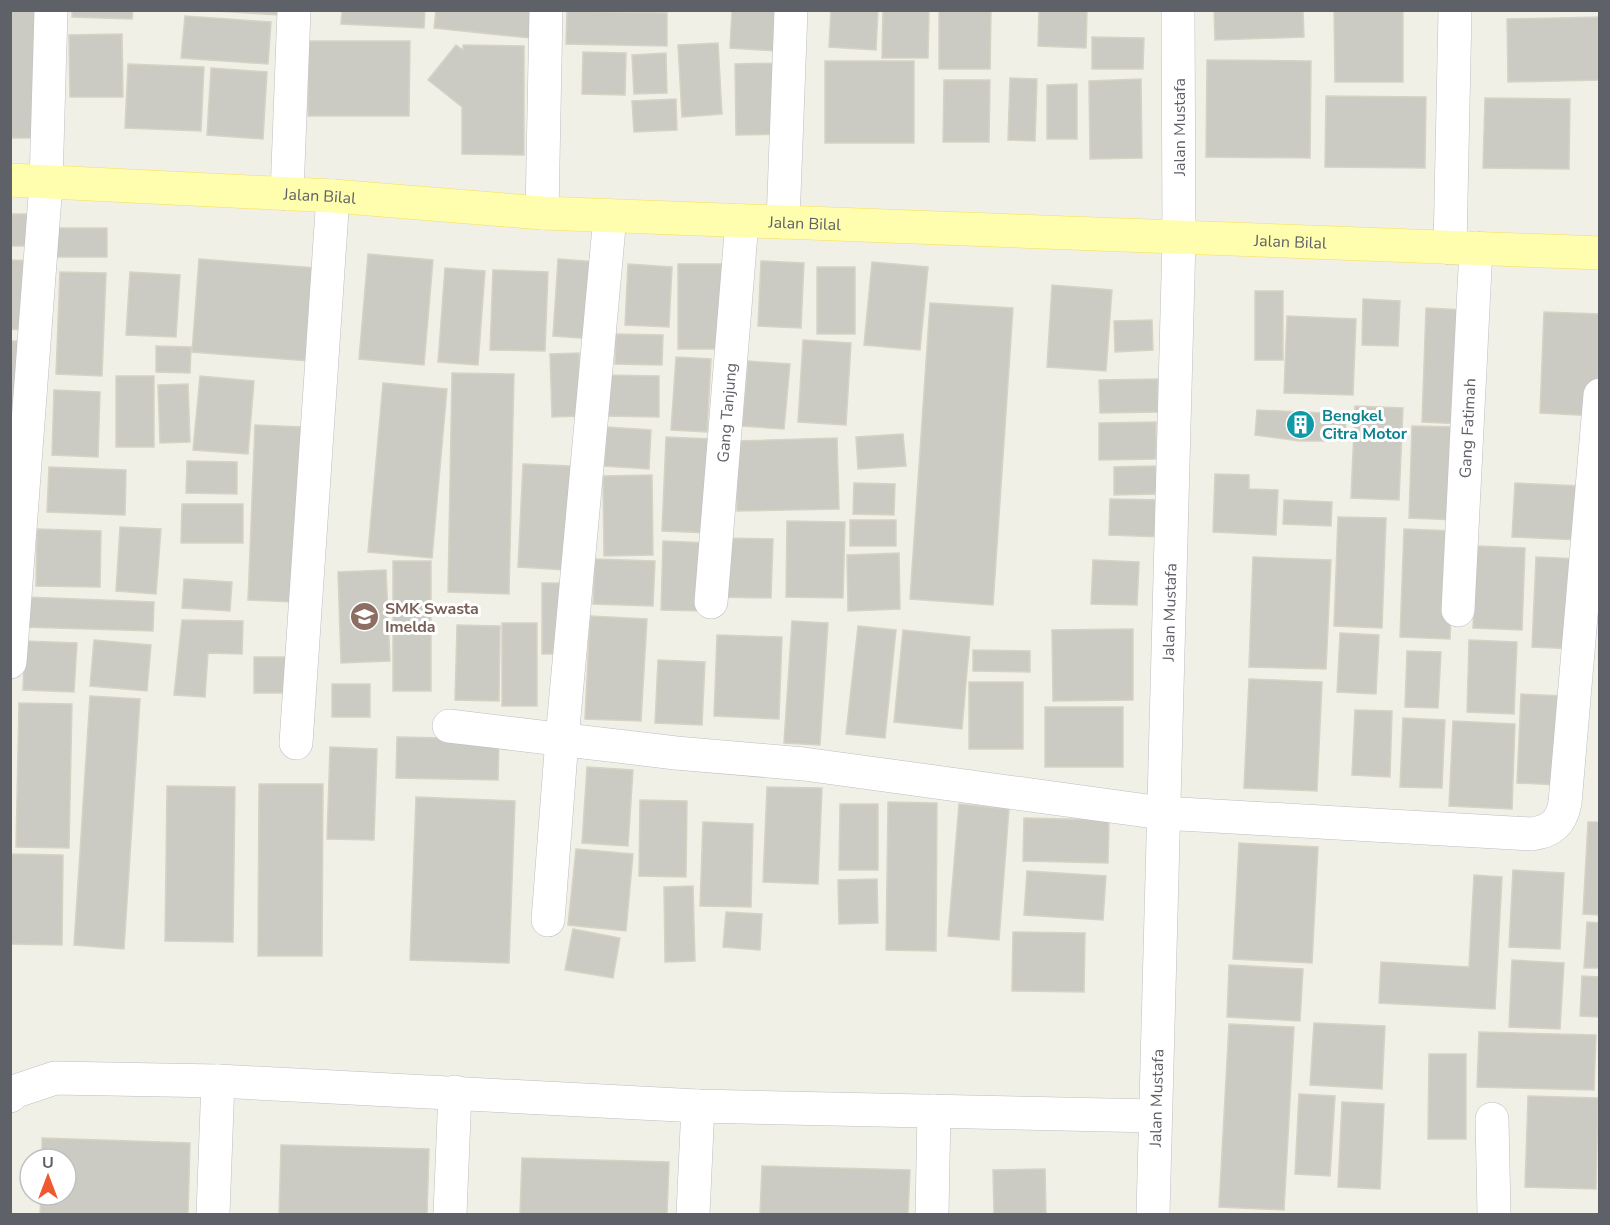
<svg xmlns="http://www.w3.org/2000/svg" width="1610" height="1225" font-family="'Nunito Sans',sans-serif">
<rect width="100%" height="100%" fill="#f1f0e7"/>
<path fill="#cccbc3" stroke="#d6d3c5" stroke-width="1.5" d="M10 10H36L34 138H10Z
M72 10H133L132 19 72 17Z
M199 10H279V15Z
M342 10H425L424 28 341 24Z
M436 10H533L530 38 434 28Z
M732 10H780L778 51 730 48Z
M831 10H878L876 50 829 47Z
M883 10H929L928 58H882Z
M939 10H991L990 69H939Z
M1039 10H1087L1086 48 1038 46Z
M1214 10H1303L1304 37 1215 40Z
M1334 10H1403V82H1335Z
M567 11 667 13V46L566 44Z
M185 16 271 22 268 64 181 58Z
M1600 17V80L1508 82 1507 19Z
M122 34 123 97H70L69 35Z
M1092 37 1144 38 1143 69H1092Z
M308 41H410L409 116H308Z
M718 43 722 114 682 117 678 45Z
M456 45 463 50V45L524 46V155L462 154V107L428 80Z
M583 52 626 53 625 95 582 94Z
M666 53 667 93 634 94 632 55Z
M1207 60 1311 61 1310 158 1206 157Z
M825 61H914V143H825Z
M780 63 782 134 736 135 735 64Z
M128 64 204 67 201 131 125 128Z
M211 68 267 72 263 139 207 135Z
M1010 78 1037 79 1035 141 1008 140Z
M1141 79 1142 158 1090 159 1089 81Z
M944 80H990L989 142H943Z
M1077 84V139H1047V85Z
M1326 96 1426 97 1425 168 1325 167Z
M1485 98 1570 99 1569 169 1483 168Z
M676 99 677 130 634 132 632 101Z
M10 214H28V246H10Z
M51 228H107V257H51Z
M368 254 433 260 424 365 359 359Z
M199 259 316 268 309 361 192 352Z
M558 259 598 262 593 339 553 336Z
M10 260 38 261 34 331 10 329Z
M761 261 804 263 801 328 758 326Z
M872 262 928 267 920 350 864 345Z
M628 264 672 267 669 327 625 325Z
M678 264H730L729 349H678Z
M817 267H855V334H817Z
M445 268 485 271 478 365 438 362Z
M493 270 548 272 545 351 490 350Z
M60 272 106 273 102 376 56 374Z
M130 272 180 275 176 337 126 335Z
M1052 285 1112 290 1106 371 1047 367Z
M1255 291H1283V360H1255Z
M1363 299 1400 301 1398 346 1362 345Z
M930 303 1013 308 993 605 910 599Z
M1426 308 1466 310 1462 424 1422 422Z
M1544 312 1600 314 1597 416 1540 413Z
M1287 316 1356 319 1353 395 1284 393Z
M1152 320 1153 350 1115 352 1114 321Z
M616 334 663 335 662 365 615 364Z
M803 340 851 343 846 425 798 422Z
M10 341H21L10 436Z
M156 346 191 347 190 373 156 372Z
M579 353 581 416 552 417 550 354Z
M676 357 711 359 707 432 671 430Z
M748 361 790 364 784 429 742 426Z
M452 373 514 374 509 594 448 592Z
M605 375 659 376V417L604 416Z
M116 376H154V447H116Z
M200 376 254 381 248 454 193 450Z
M1158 379V412L1100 413 1099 380Z
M383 383 447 389 432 558 368 552Z
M188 384 190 442 160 443 158 385Z
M54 390 100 392 98 457 52 455Z
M1355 406 1403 408 1399 500 1351 498Z
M1257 410 1346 414 1345 441H1300L1255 435Z
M1156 422V459L1099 460V423Z
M255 425 302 427 294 602 248 600Z
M1412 426 1460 427 1456 520 1409 518Z
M607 427 651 430 649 469 604 466Z
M903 434 906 466 858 469 856 437Z
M666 437 712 439 709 533 662 531Z
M837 438 839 509 737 511 736 441Z
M187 461 237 462V494L186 493Z
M523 464 572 466 566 570 518 567Z
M1156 466 1157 494 1114 495V467Z
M49 467 126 470 125 515 47 512Z
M1215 474 1249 475V489L1278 490 1276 535 1213 532Z
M652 475 653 555 604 556 603 476Z
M854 483 895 484 894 515 853 514Z
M1515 483 1583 486 1581 540 1512 537Z
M1110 499 1165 500 1164 537 1109 535Z
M1284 500 1332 502 1331 526 1283 524Z
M182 504H243V543H181Z
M1338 517 1386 518 1382 628 1334 626Z
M850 520H896V546H850Z
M787 521 845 522 843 598 786 597Z
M120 527 161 529 156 594 116 591Z
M37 529 101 531 100 587 36 586Z
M1404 529 1454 531 1450 639 1400 637Z
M716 538 773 539 771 598 715 597Z
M663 541 709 543 706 611 661 610Z
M1477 546 1525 548 1522 630 1473 628Z
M899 553 900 609 848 611 847 555Z
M1253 557 1331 560 1326 669 1249 667Z
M1536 557 1580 559 1576 649 1532 647Z
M595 559 655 561 653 606 593 604Z
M1093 560 1139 562 1137 605 1091 604Z
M393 561H431V691H393Z
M386 570 390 661 341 663 338 572Z
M184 579 232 582 230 611 182 608Z
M542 583H565V654H542Z
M25 597 154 602 153 631 24 627Z
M590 616 647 619 641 721 585 719Z
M182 620 243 621 242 654 208 653 205 697 174 695Z
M792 621 828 623 820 745 784 743Z
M502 623H537V706H502Z
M457 625 500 626 499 701 455 700Z
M858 626 896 630 885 738 846 734Z
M1133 629V700L1053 701 1052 630Z
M903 630 970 637 962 729 894 722Z
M1340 633 1379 635 1376 694 1337 692Z
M717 635 782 637 779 719 714 716Z
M94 640 151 645 147 691 90 686Z
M1469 640 1517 642 1514 714 1467 712Z
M25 641 77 643 74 692 23 690Z
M973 650 1030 651V672L973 671Z
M1407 651 1441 652 1438 708 1405 707Z
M254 657H293L294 693H254Z
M658 660 705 662 702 725 655 723Z
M1249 679 1322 682 1317 791 1244 788Z
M969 682H1023V749H969Z
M332 684H370V717H332Z
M1521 694 1564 696 1560 785 1517 783Z
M90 696 140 699 124 949 74 945Z
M19 703 72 704 69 848 16 847Z
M1045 707H1123V767H1045Z
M1355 710 1392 711 1390 777 1352 775Z
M1403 718 1445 720 1442 788 1400 787Z
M1453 721 1515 724 1512 809 1449 806Z
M397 737 499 739 498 780 396 778Z
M330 747 377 749 374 840 327 839Z
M587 767 633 770 628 846 582 843Z
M259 784H323L322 956H258Z
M167 786 235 787 233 942 165 941Z
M767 787 822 788 818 884 763 882Z
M416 797 515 801 509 963 410 960Z
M640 800 687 801 686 877 639 876Z
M888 802 937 803 936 951 886 950Z
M840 804H878V870H839Z
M959 804 1009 809 999 940 948 936Z
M1024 818 1109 820 1108 863 1023 861Z
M703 822 753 824 751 907 700 906Z
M1588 822H1600V915L1583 914Z
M1239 843 1318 847 1312 963 1233 959Z
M576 849 633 854 626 931 568 925Z
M10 854 63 855 62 945 10 944Z
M1513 870 1564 873 1560 949 1509 947Z
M1027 871 1106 876 1103 920 1024 915Z
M1474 875 1502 877 1495 1009 1379 1003 1381 962 1469 967Z
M877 879 878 923 839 924 838 880Z
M693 886 695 961 665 962 664 887Z
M726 912 762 914 760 950 723 947Z
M1587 922 1600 923V968H1584Z
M573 929 620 938 613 978 565 970Z
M1013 932 1085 933 1084 992 1012 991Z
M1512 960 1564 963 1560 1029 1509 1027Z
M1229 965 1303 969 1300 1021 1227 1017Z
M1582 976 1600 977V1017L1580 1016Z
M1314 1023 1385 1026 1382 1089 1310 1085Z
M1229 1024 1294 1027 1284 1210 1219 1207Z
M1479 1032 1596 1035 1594 1090 1477 1087Z
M1429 1054H1466V1139H1428Z
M1299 1094 1335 1096 1330 1176 1295 1174Z
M1528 1096 1598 1098 1596 1189 1525 1187Z
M1342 1102 1384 1104 1380 1189 1338 1187Z
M42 1138 190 1143 188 1214H40L41 1195H66V1159H42Z
M281 1145 429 1149 427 1214H279Z
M522 1158 669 1162 667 1214H520Z
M762 1166 910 1170 908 1214H760Z
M1045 1169 1046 1214H994L993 1170Z"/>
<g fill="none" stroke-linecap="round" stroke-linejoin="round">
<defs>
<g id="minor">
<path d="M287 194 294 10"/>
<path d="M542 213 546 10"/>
<path d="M783 222 791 10"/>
<path d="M1450 248 1455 10"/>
<path id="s1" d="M711 602 742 221"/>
<path id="s2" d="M1458 610 1476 248"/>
<path d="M10 662 46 183 51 10"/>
<path d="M449 726 676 753 804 764 1162 813 1532 834C1552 831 1561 823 1565 803L1600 395"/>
<path d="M296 743 333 196"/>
<path d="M548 920 562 739 610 216"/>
<path d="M10 1096 16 1091 55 1078 218 1081 698 1106 1155 1116"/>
<path d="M1492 1119 1494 1214"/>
<path d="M213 1214 218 1081"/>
<path d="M450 1214 455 1092"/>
<path d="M693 1214 698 1106"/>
<path d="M932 1214 934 1111"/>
<path id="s3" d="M1153 1214 1179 239 1178 10"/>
</g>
<g id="major">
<path id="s4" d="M10 180 333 196 542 213 1600 253"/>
</g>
</defs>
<use href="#minor" stroke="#bcbec3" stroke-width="34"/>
<use href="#major" stroke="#f5df5d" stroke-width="34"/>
<use href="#minor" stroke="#fff" stroke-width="33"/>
<use href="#major" stroke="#fffdae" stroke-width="33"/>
</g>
<defs>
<symbol id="building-disc" viewBox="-11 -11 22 22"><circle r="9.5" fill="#0f9aa8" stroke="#fff"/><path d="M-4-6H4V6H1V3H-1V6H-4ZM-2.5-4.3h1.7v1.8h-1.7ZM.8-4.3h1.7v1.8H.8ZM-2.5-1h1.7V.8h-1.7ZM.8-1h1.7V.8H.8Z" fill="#fff"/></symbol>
<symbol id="school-disc" viewBox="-11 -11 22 22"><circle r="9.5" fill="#8d6e63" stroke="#fff"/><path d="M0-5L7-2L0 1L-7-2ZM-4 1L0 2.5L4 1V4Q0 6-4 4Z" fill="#fff"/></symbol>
</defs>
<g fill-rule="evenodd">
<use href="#building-disc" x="1284" y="408" width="33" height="33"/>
<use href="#school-disc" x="348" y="600" width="33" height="33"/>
</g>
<g text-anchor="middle" stroke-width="6" stroke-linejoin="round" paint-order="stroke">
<g font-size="16" fill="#5f6168" stroke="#fff">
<text transform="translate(1179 127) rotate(-90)" y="6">Jalan Mustafa</text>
<text dy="6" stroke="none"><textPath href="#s4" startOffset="310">Jalan Bilal</textPath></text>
<text dy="6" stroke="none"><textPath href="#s4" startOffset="796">Jalan Bilal</textPath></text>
<text dy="6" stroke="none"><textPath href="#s4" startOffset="1282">Jalan Bilal</textPath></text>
<text dy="6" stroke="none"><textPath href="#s1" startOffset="190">Gang Tanjung</textPath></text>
<text dy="6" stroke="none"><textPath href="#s2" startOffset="182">Gang Fatimah</textPath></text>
<text dy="6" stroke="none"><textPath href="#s3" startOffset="602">Jalan Mustafa</textPath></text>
<text dy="6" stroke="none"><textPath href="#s3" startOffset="116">Jalan Mustafa</textPath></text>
</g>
<g font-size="16" font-weight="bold" fill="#0d838f" stroke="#fff" text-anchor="start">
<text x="1322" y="421">Bengkel<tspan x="1322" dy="18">Citra Motor</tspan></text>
</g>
<g font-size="16" font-weight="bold" fill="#785e54" stroke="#fff" text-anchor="start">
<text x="385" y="614">SMK Swasta<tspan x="385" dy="18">Imelda</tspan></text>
</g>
</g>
<rect width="1610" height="1225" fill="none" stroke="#5f6168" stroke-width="24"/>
<g transform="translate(48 1177)"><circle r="28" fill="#ffffff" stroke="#bfc0c3" stroke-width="1.5"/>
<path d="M0-4.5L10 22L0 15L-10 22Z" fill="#ee5931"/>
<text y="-9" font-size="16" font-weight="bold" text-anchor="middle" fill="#5f6168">U</text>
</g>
</svg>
